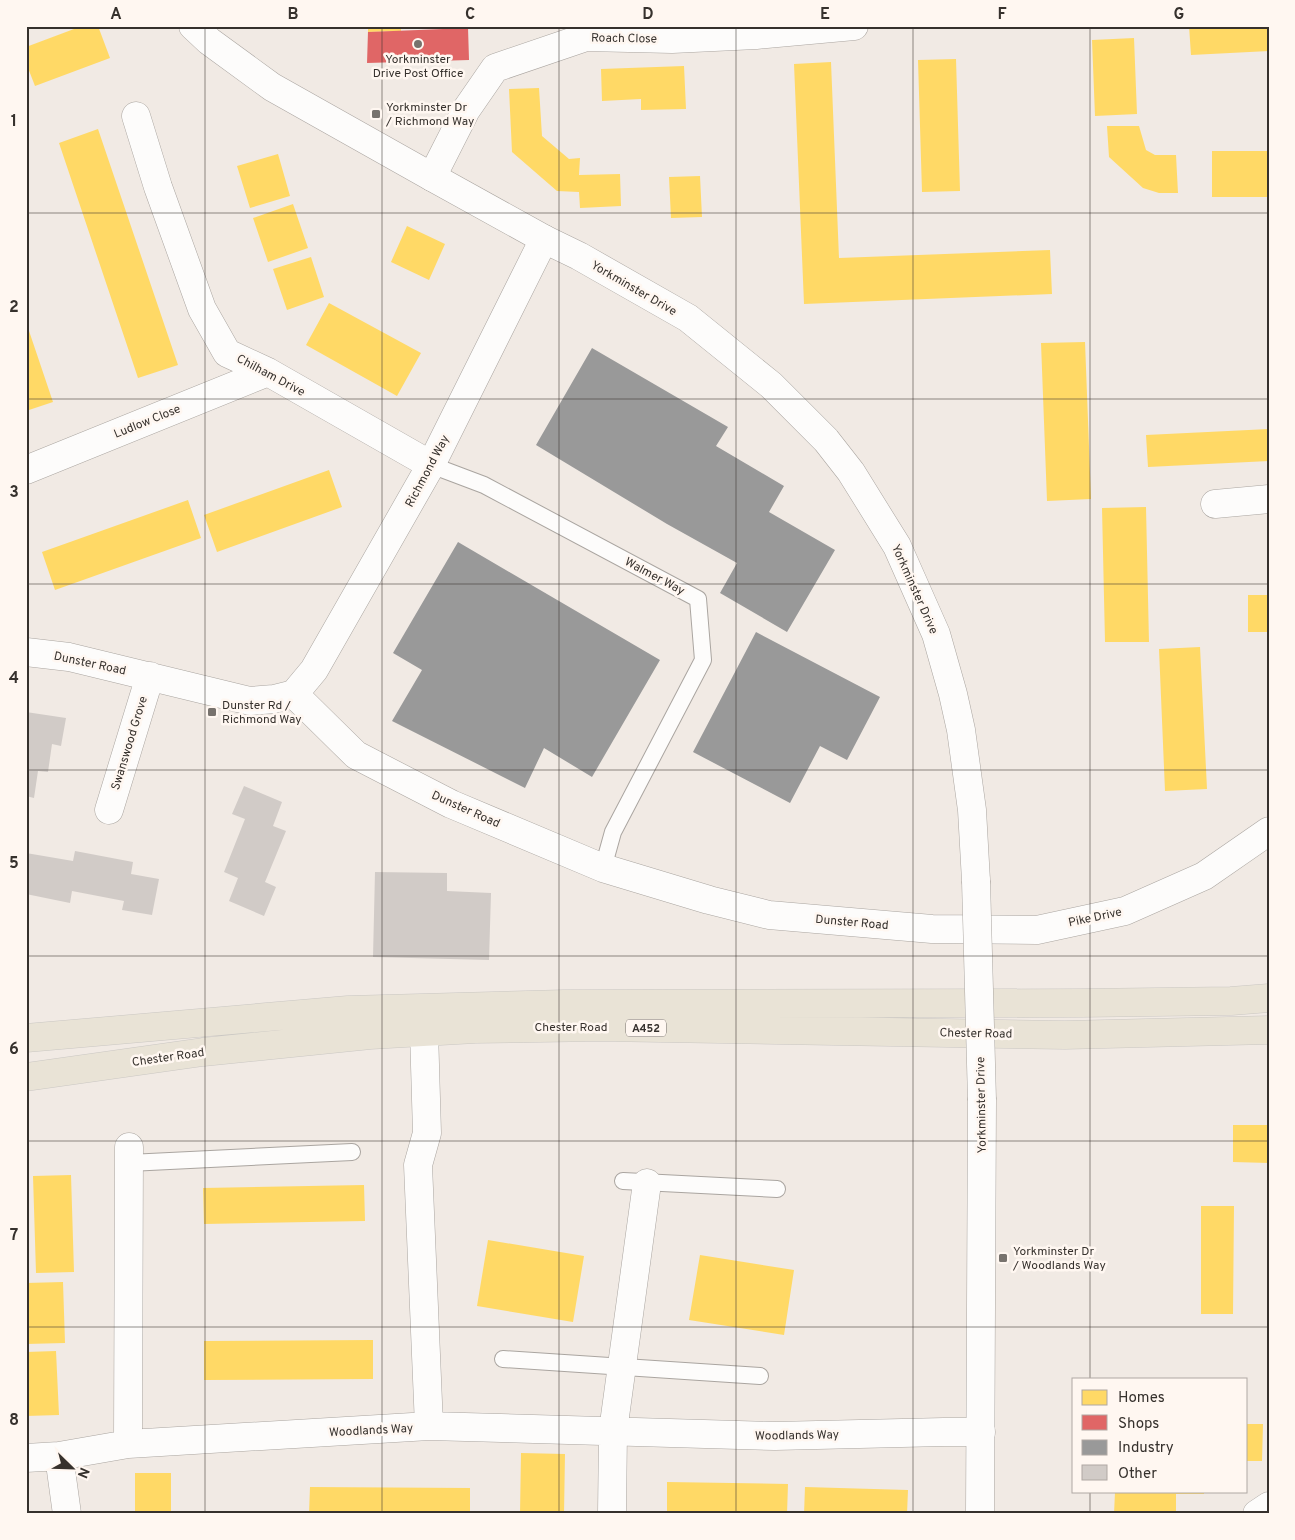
<svg xmlns="http://www.w3.org/2000/svg" width="1295" height="1540" font-family="Overpass,sans-serif">
<rect width="100%" height="100%" fill="#f1eae4"/>
<path fill="#ffd966" d="M82 26H98L110 58 35 86 28 68 26 69V47Z
M368 26H401V31L368 32Z
M1189 26H1269V51L1191 55Z
M1134 38 1137 114 1095 116 1092 40Z
M956 59 960 191 922 192 918 60Z
M831 62 839 258 1050 250 1052 294 804 304 794 64Z
M684 66 686 109 641 110V99L602 101 601 69Z
M539 88 542 136 569 159 580 158 579 175 620 174 621 206 580 208 579 192 557 191 512 152 509 89Z
M1107 126H1139L1146 150 1155 155H1176L1178 193H1159L1143 188 1109 157Z
M98 129 178 365 138 378 59 143Z
M1212 151H1269V197H1212Z
M278 154 290 196 250 208 237 166Z
M700 176 702 217 671 218 669 177Z
M293 204 308 248 268 262 253 218Z
M407 226 445 244 429 280 391 262Z
M311 257 324 297 287 310 273 269Z
M329 303 421 353 397 396 306 345Z
M26 322 53 402 26 411Z
M1085 342 1091 499 1047 501 1041 343Z
M1269 429V461L1148 467 1146 435Z
M329 470 342 507 217 552 204 515Z
M188 500 201 538 55 590 42 552Z
M1146 507 1149 642H1105L1102 508Z
M1248 595H1269V632H1248Z
M1200 647 1207 789 1165 791 1159 649Z
M1233 1125H1269V1163L1233 1162Z
M71 1175 74 1272 36 1273 33 1176Z
M364 1185 365 1221 204 1224 203 1188Z
M1201 1206H1234L1233 1314H1201Z
M488 1240 584 1256 573 1322 477 1306Z
M700 1255 794 1270 784 1335 689 1320Z
M63 1282 65 1343 26 1344V1283Z
M373 1340V1379L204 1380V1341Z
M56 1351 59 1415 26 1416V1352Z
M1246 1424H1263L1262 1461H1246Z
M521 1453 565 1454 564 1514H520Z
M135 1473H171V1514H135Z
M667 1482 788 1484 787 1514H667Z
M310 1487 470 1488V1514H309Z
M805 1487 908 1490 907 1514H804Z
M1204 1491V1494H1176V1511H1146V1514H1114L1115 1492Z"/>
<path fill="#e06666" d="M468 28 469 60 367 63 368 32Z"/>
<path fill="#999" d="M592 348 728 427 716 446 784 486 769 512 835 550 787 632 720 593 737 563 667 524 536 445Z
M458 542 660 660 592 777 544 748 525 788 392 721 422 670 393 653Z
M756 632 880 697 847 760 820 746 790 803 693 752Z"/>
<path fill="#d1cbc7" d="M26 712 66 718 61 746 52 744 48 772 38 771 34 798 26 796Z
M244 786 282 802 273 826 286 831 265 882 276 887 264 916 229 901 238 878 224 872 245 819 232 814Z
M75 851 133 862 131 874 159 879 152 915 122 910 124 901 72 891 70 903 26 894V853L73 861Z
M375 872 447 873V891L491 893 489 960 373 957Z"/>
<g fill="none" stroke-linecap="round" stroke-linejoin="round">
<defs>
<path id="service" d="M431 465 484 485 698 599 703 660 613 832 603 868
M129 1163 352 1152
M623 1181 777 1189
M503 1359 760 1376"/>
<path id="minor" d="M136 116 158 187 202 309 227 353 268 372 431 465
M432 177 466 110 495 68 586 37 672 39 756 35 854 26
M26 470 268 372
M1215 504 1269 499
M26 652 69 657 250 701 274 699 294 694
M294 694 356 755 451 804 603 868 709 900 769 915 932 929 1037 930 1125 911 1204 876 1269 831
M294 694 314 670 431 465 544 239
M109 810 150 676
M424 1031 427 1133 418 1165 429 1426
M128 1444 129 1147
M59 1456 67 1514
M26 1458 59 1456 128 1444 429 1426 775 1436 944 1432H981
M612 1514 613 1431 647 1183
M1257 1514 1269 1506"/>
<path id="tertiary" d="M193 26 209 41 272 87 432 177 544 239 579 256 688 318 771 385 826 440 851 472 897 546 936 634 953 694 961 730 972 810 976 881
M980 1514 982 1100"/>
<path id="trunk" d="M26 1038 348 1010 564 1004 1081 1003 1231 1001 1269 998
M26 1077 203 1052 370 1035 475 1029 601 1027 1065 1035 1269 1030"/>
</defs>
<use href="#service" stroke="#aaa5a0" stroke-width="18"/>
<use href="#minor" stroke="#aaa5a0" stroke-width="29"/>
<use href="#tertiary" stroke="#aaa5a0" stroke-width="29"/>
<use href="#trunk" stroke="#cac7c3" stroke-width="29"/>
<use href="#service" stroke="#fdfcfb" stroke-width="16"/>
<use href="#minor" stroke="#fdfcfb" stroke-width="28"/>
<use href="#tertiary" stroke="#fdfcfb" stroke-width="28"/>
<use href="#trunk" stroke="#e9e3d6" stroke-width="28"/>
<defs>
<path id="tertiary-bridge" d="M976 881 982 1100"/>
</defs>
<use href="#tertiary-bridge" stroke="#aaa5a0" stroke-width="29" stroke-linecap="butt"/>
<use href="#tertiary-bridge" stroke="#fdfcfb" stroke-width="28"/>
</g>
<path fill="none" stroke="#36312d" stroke-width="1" stroke-opacity="0.55" d="M205 26V1514M382 26V1514M559 26V1514M736 26V1514M913 26V1514M1090 26V1379M26 213H1269M26 399H1269M26 584H1269M26 770H1269M26 956H1269M26 1141H1269M26 1327H1269M1090 1491V1514"/>
<g fill="#77726d" stroke="#fff7f1" stroke-width="2">
<circle cx="418" cy="44" r="5"/>
<rect x="371" y="109" width="10" height="10" rx="2.5"/>
<rect x="207" y="707" width="10" height="10" rx="2.5"/>
<rect x="998" y="1253" width="10" height="10" rx="2.5"/>
</g>
<g text-anchor="middle" stroke-width="5" stroke-linejoin="round" paint-order="stroke">
<rect fill="#fff7f1" stroke="#726c68" stroke-width="1" x="626" y="1019.5" width="40" height="17" rx="4"/>
<g font-size="11" font-weight="bold" fill="#36312d">
<text x="646" y="1032">A452</text>
</g>
<g font-size="12" fill="#36312d" stroke="#fff7f1">
<text transform="translate(624 38) rotate(1)" y="4">Roach Close</text>
<text transform="translate(634 288) rotate(30)" y="4">Yorkminster Drive</text>
<text transform="translate(271 375) rotate(28)" y="4">Chilham Drive</text>
<text transform="translate(147 421) rotate(-22)" y="4">Ludlow Close</text>
<text transform="translate(427 471) rotate(-62)" y="4">Richmond Way</text>
<text transform="translate(655 576) rotate(28)" y="4">Walmer Way</text>
<text transform="translate(915 589) rotate(66)" y="4">Yorkminster Drive</text>
<text transform="translate(90 663) rotate(12)" y="4">Dunster Road</text>
<text transform="translate(129 743) rotate(-73)" y="4">Swanswood Grove</text>
<text transform="translate(466 809) rotate(24)" y="4">Dunster Road</text>
<text transform="translate(1095 917) rotate(-12)" y="4">Pike Drive</text>
<text transform="translate(852 922) rotate(5)" y="4">Dunster Road</text>
<text x="571" y="1031">Chester Road</text>
<text transform="translate(976 1033) rotate(1)" y="4">Chester Road</text>
<text transform="translate(168 1057) rotate(-8)" y="4">Chester Road</text>
<text transform="translate(981 1105) rotate(-91)" y="4">Yorkminster Drive</text>
<text transform="translate(371 1430) rotate(-3)" y="4">Woodlands Way</text>
<text transform="translate(797 1435) rotate(-1)" y="4">Woodlands Way</text>
</g>
<g font-size="12" fill="#36312d" stroke="#fff7f1" text-anchor="start">
<text x="418" y="63" text-anchor="middle">Yorkminster<tspan x="418" dy="14">Drive Post Office</tspan></text>
<text x="386" y="111">Yorkminster Dr<tspan x="386" dy="14">/ Richmond Way</tspan></text>
<text x="222" y="709">Dunster Rd /<tspan x="222" dy="14">Richmond Way</tspan></text>
<text x="1013" y="1255">Yorkminster Dr<tspan x="1013" dy="14">/ Woodlands Way</tspan></text>
</g>
</g>
<rect width="1295" height="1540" fill="none" stroke="#fff7f1" stroke-width="55"/>
<rect x="1072" y="1378" width="175" height="115" fill="#fff7f1" stroke="#afa8a3"/>
<rect x="1082" y="1390" width="25" height="15" fill="#ffd966" stroke="#afa8a3"/>
<text x="1118" y="1402" font-size="15" fill="#36312d">Homes</text>
<rect x="1082" y="1415" width="25" height="15" fill="#e06666" stroke="#afa8a3"/>
<text x="1118" y="1428" font-size="15" fill="#36312d">Shops</text>
<rect x="1082" y="1440" width="25" height="15" fill="#999999" stroke="#afa8a3"/>
<text x="1118" y="1452" font-size="15" fill="#36312d">Industry</text>
<rect x="1082" y="1465" width="25" height="15" fill="#d1cbc7" stroke="#afa8a3"/>
<text x="1118" y="1478" font-size="15" fill="#36312d">Other</text>
<g transform="translate(72 1468) rotate(113)" stroke="#fff7f1" stroke-width="4" paint-order="stroke">
<path d="M0-4L9 19L0 12L-9 19Z" fill="#36312d"/>
<text y="-8" font-size="14" font-weight="bold" text-anchor="middle" fill="#36312d">N</text>
</g>
<rect x="28" y="28" width="1240" height="1484" fill="none" stroke="#36312d" stroke-width="2"/>
<g font-size="16" text-anchor="middle" font-weight="bold" fill="#36312d">
<text x="116" y="19">A</text>
<text x="293" y="19">B</text>
<text x="470" y="19">C</text>
<text x="648" y="19">D</text>
<text x="825" y="19">E</text>
<text x="1002" y="19">F</text>
<text x="1179" y="19">G</text>
<text x="14" y="126">1</text>
<text x="14" y="312">2</text>
<text x="14" y="497">3</text>
<text x="14" y="683">4</text>
<text x="14" y="868">5</text>
<text x="14" y="1054">6</text>
<text x="14" y="1240">7</text>
<text x="14" y="1425">8</text>
</g>
</svg>
